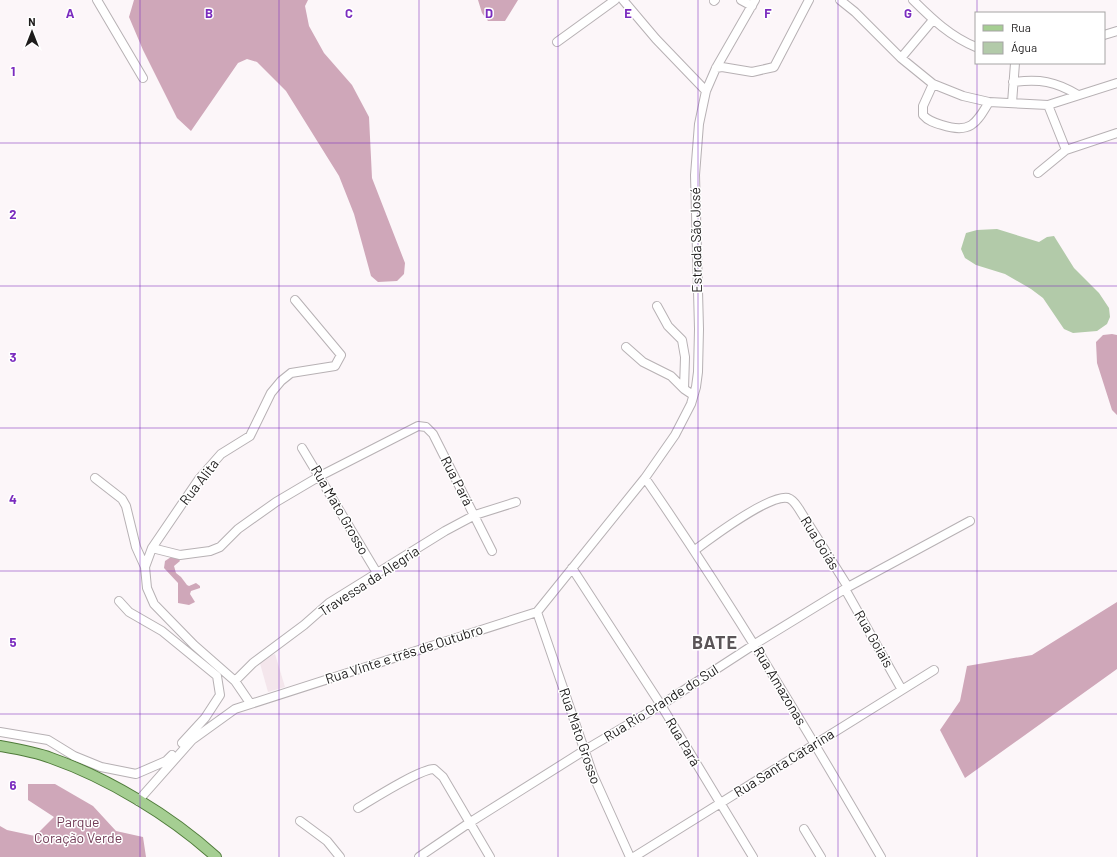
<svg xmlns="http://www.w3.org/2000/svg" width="1117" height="857" font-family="Barlow,sans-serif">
<rect width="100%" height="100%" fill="#fcf6f9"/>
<path fill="#f4e6ec" d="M275 654 285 687 268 692 259 660Z"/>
<path fill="#cfa7b9" d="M134 0H308L305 6 309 26 324 53 352 85 369 117 372 178 405 263 404 274 397 281 378 282 371 276 354 214 339 176 286 91 257 62 247 59 238 63 191 131 177 118 143 50 129 17Z
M478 0H518L505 21H488L482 13Z
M1112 334 1117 335V415L1112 410 1097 363 1096 342 1103 335Z
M171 557 179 559 180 561 174 566 176 573 181 577 187 585 189 586 196 583 200 586V588L191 591 190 594 195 602 189 605 178 603V583L164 568 165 561Z
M1117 602V669L965 778 940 730 960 701 967 666 1032 655Z
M28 784H55L93 806 116 831 143 837 146 857H0V826L7 830 35 836 54 817 28 800Z"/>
<path fill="#b2caa9" d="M997 229 1039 242 1047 237 1054 236 1074 268 1099 293 1109 308 1110 317 1107 324 1097 331 1073 333 1064 329 1043 298 1031 289 1005 274 976 265 965 258 961 249 966 233 977 230Z"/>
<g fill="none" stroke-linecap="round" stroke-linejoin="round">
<defs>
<path id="minor" d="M97 0 143 78
M623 0 656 39 706 91
M741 0 752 6
M840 0 855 12 901 58 933 84 963 96 989 102 1048 105 1117 83
M913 0C932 19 951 37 976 47
M714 1 715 0
M1104 35 1117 31
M557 42 615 0
M901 58 933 20
M716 68 722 67 752 72 774 67 809 0
M1013 82C1040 79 1055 81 1078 95
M933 84 923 106V115C928 121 935 123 942 125 970 134 976 124 989 102
M1012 103 1015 63
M1048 105 1066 150
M1038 173 1066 150 1117 133
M657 306 668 326 682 340 685 357 684 389 693 395
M626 347 643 362 671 376 684 389
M302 448 377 573
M95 478 122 499 126 506 136 547 145 567
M645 478C730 601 806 728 881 857
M152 548 180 555 210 551 220 547 238 529 276 502 320 476 418 426 426 427 433 434 492 551
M695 550C711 538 770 494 788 498 794 500 796 505 799 509L848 587
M572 568 661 705 753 857
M845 589 902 690
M119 601 129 612 162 631 217 676 220 695 205 718 182 743
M537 612 593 775 630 857
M235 681 253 663 304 625 329 603 445 531 475 515 516 502
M250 703 235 681 194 645 154 604 147 588 145 567 152 548 199 479 221 454 250 436 271 393 281 381 291 373 335 366 341 355 295 300
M0 732 48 740 74 756 101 767 136 774 166 761 172 755
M138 801 192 740 235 709 537 612 645 478 675 435 691 404 696 387 698 372 699 329 695 175 699 124 706 91 716 68 755 0
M358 808C373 799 420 769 434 769L443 777 490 857
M300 821 327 841 340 857
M804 829 821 857
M419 857 469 823 585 750 661 705 755 644 848 587 970 521
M634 857 934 670"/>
<path id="major" d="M0 746C17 749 35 752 51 758 108 778 171 816 216 857"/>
</defs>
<use href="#minor" stroke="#b7b1b4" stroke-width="10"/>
<use href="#major" stroke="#4f7b3a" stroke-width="12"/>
<use href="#minor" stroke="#fff" stroke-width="8"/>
<use href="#major" stroke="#a5ce92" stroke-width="10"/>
</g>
<path fill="none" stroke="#7b2cbf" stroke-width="1" stroke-opacity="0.55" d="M140 0V857M279 0V857M419 0V857M558 0V857M698 0V857M838 0V857M977 0V13M977 63V857M0 143H1117M0 286H1117M0 428H1117M0 571H1117M0 714H1117"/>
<g text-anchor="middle" stroke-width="3" stroke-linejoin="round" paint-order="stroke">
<g font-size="14" fill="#1e1c1c" stroke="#fff">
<text transform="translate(696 240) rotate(-91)" y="5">Estrada São José</text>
<text transform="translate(457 481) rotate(63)" y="5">Rua Pará</text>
<text transform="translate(199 482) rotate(-52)" y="5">Rua Alita</text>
<text transform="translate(340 510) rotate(60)" y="5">Rua Mato Grosso</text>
<text transform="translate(820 543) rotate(58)" y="5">Rua Goiás</text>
<text transform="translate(369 581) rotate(-33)" y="5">Travessa da Alegria</text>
<text transform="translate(874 639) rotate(60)" y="5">Rua Goiais</text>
<text transform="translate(404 654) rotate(-18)" y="5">Rua Vinte e três de Outubro</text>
<text transform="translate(780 686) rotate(59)" y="5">Rua Amazonas</text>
<text transform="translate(661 703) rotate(-32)" y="5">Rua Rio Grande do Sul</text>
<text transform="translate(580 736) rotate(71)" y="5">Rua Mato Grosso</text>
<text transform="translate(683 742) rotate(59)" y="5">Rua Pará</text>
<text transform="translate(784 763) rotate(-32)" y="5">Rua Santa Catarina</text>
</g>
<g font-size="14" fill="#723c57" stroke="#fff">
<text x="78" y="827">Parque<tspan x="78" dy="16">Coração Verde</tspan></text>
</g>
<g font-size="18" font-weight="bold" letter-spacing="1" fill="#5b5558" stroke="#fff">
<text x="715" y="649">BATE</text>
</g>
</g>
<g font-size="13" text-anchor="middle" font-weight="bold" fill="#7b2cbf" stroke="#fff" stroke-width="3" stroke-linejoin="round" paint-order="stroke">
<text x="70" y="18">A</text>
<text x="209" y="18">B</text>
<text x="349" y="18">C</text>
<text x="489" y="18">D</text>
<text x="628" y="18">E</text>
<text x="768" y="18">F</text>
<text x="908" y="18">G</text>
<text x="13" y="76">1</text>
<text x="13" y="219">2</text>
<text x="13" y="362">3</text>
<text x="13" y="504">4</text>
<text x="13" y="647">5</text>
<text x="13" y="790">6</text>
</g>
<rect x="975" y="12" width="130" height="52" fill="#ffffff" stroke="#a5a4a4"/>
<rect x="983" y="25" width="20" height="6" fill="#a5ce92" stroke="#a5a4a4"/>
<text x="1011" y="32" font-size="12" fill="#1e1c1c">Rua</text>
<rect x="983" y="42" width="20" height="12" fill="#b2caa9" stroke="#a5a4a4"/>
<text x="1011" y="52" font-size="12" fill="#1e1c1c">Água</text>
<g transform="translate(32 32)" stroke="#ffffff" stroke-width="3" paint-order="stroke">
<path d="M0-3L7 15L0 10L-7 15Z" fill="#1e1c1c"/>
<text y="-6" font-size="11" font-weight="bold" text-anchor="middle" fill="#1e1c1c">N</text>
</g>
</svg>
